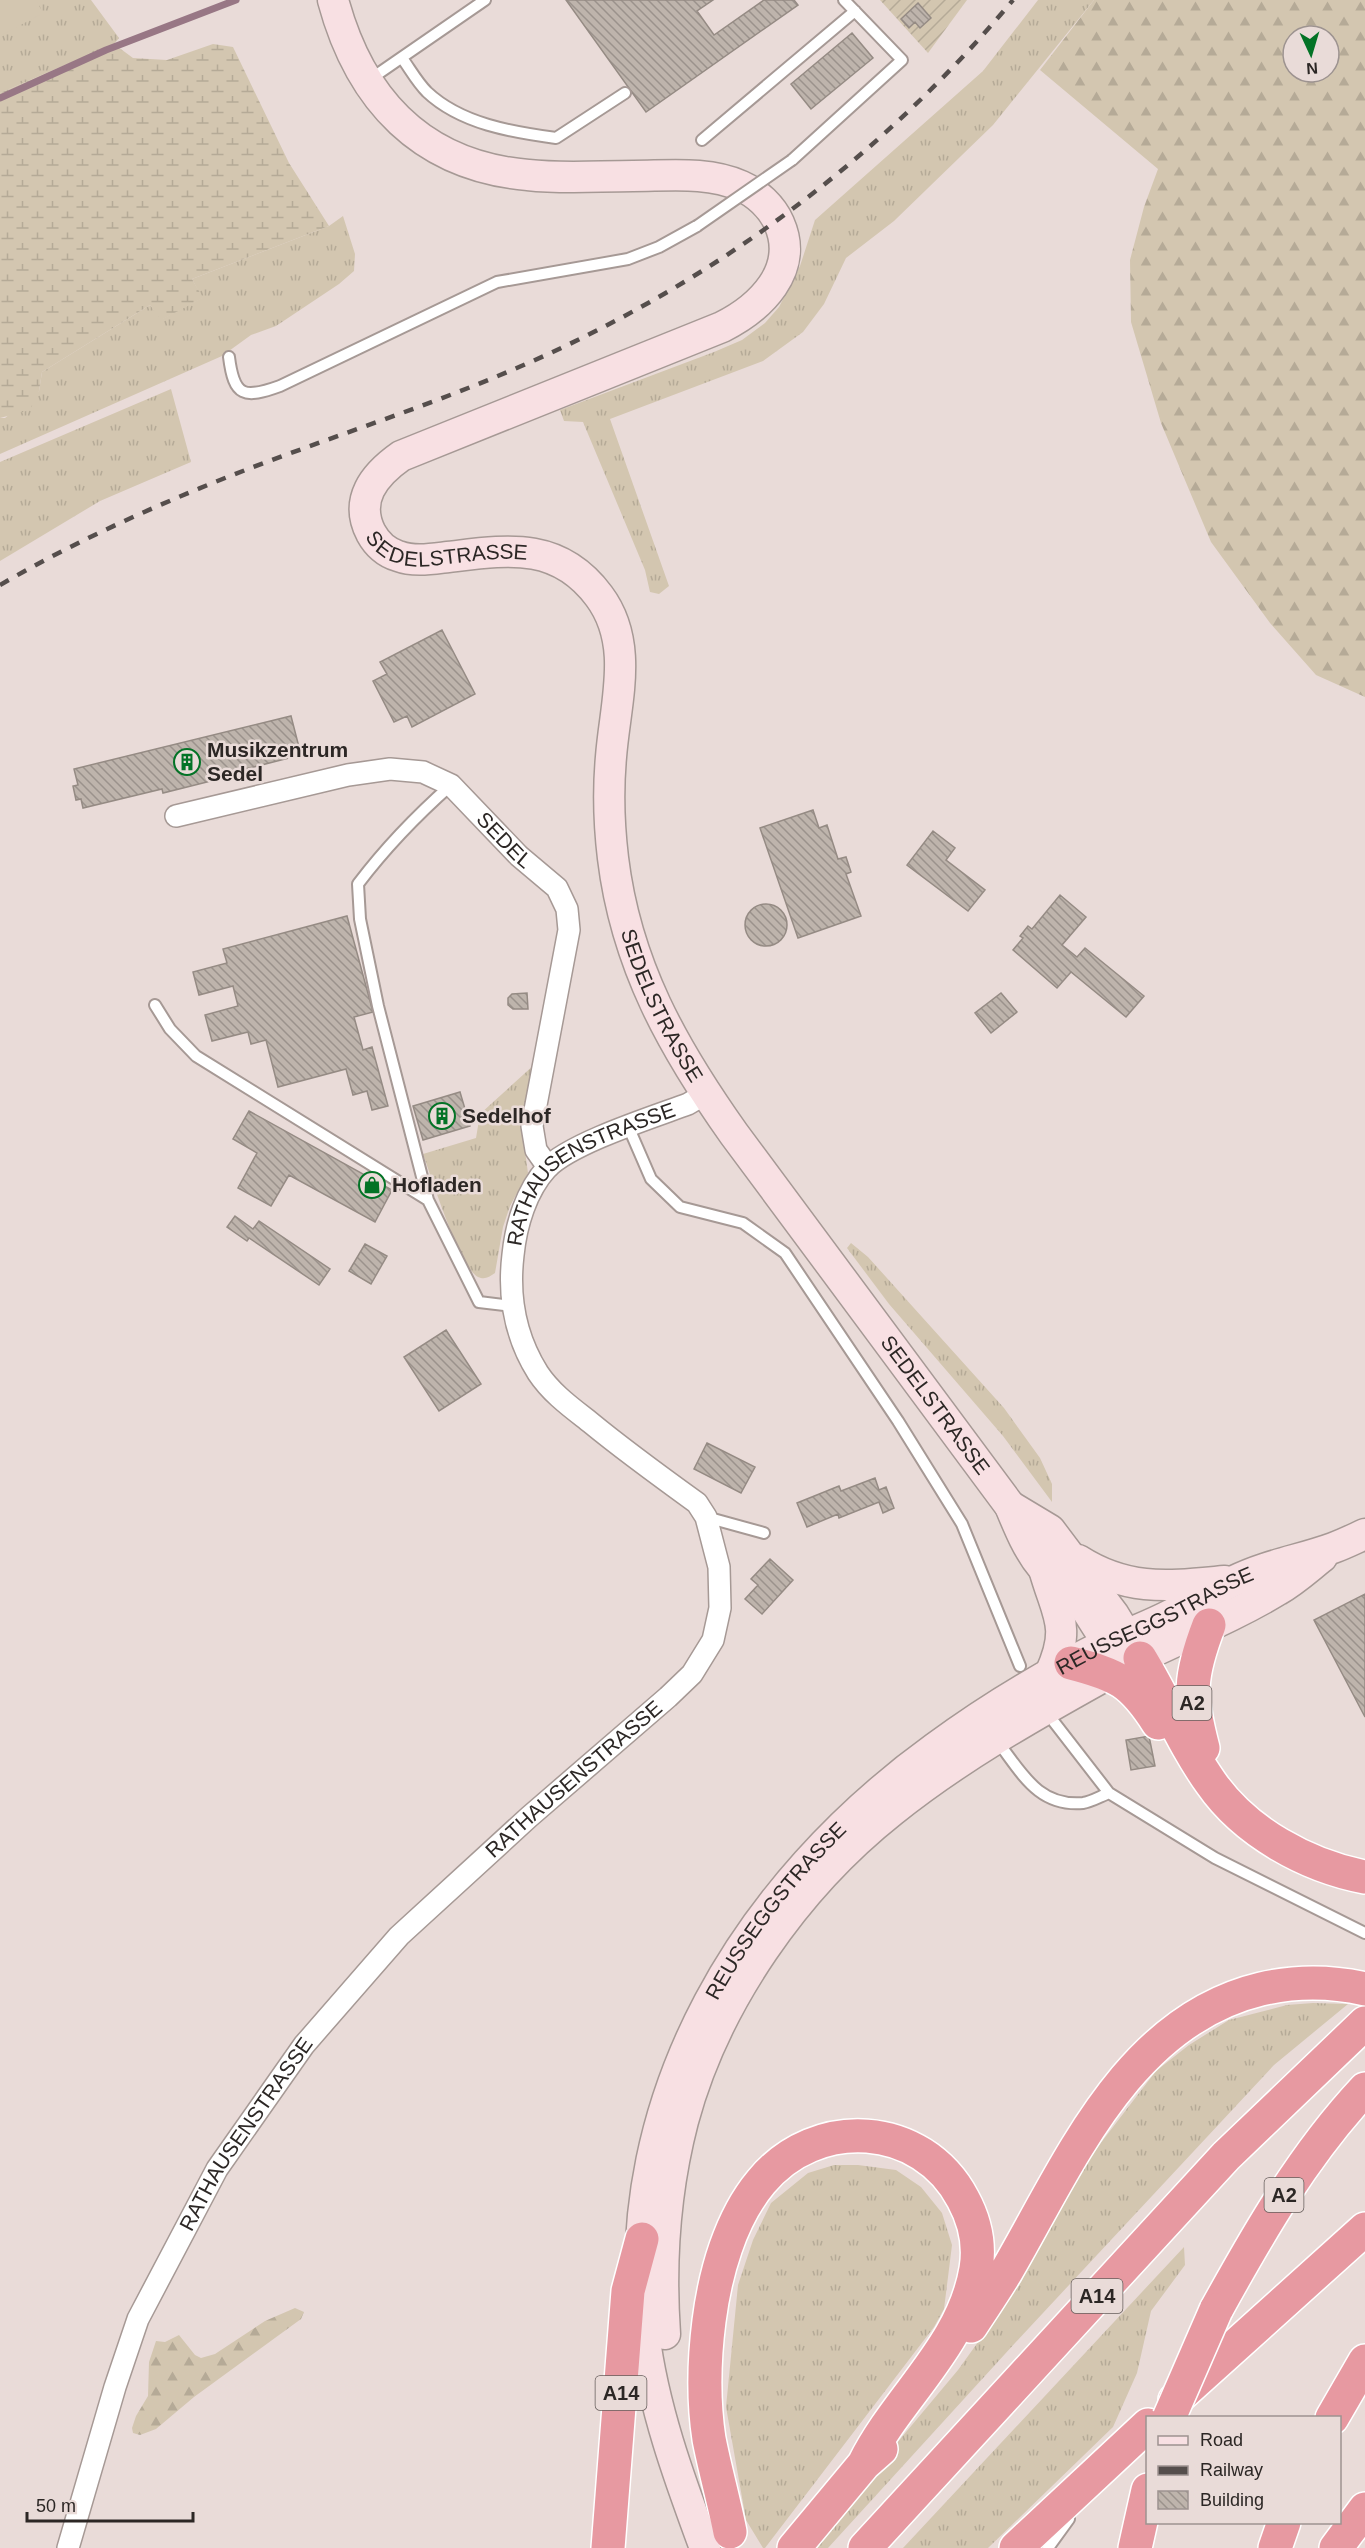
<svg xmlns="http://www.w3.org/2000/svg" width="1365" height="2548" font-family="Helvetica,sans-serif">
<defs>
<pattern id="grass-tufts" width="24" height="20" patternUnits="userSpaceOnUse" patternTransform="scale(1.5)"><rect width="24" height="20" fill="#d3c6b0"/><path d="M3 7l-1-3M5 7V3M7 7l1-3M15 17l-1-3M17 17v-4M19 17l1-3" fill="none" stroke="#b5aa97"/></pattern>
<pattern id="forest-firs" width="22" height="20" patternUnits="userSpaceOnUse" patternTransform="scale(1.5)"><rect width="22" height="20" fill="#d3c6b0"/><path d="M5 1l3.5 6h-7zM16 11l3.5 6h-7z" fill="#b5aa97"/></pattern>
<pattern id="wetland-marsh" width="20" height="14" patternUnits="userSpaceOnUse" patternTransform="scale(1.5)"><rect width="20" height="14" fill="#d3c6b0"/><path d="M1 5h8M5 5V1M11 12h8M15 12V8" fill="none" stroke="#b5aa97"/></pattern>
<pattern id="garden-furrows" width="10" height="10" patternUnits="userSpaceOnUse" patternTransform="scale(1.5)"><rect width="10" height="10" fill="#d3c6b0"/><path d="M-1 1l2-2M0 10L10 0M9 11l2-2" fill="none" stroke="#b5aa97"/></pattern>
<pattern id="building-back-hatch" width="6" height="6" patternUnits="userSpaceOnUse" patternTransform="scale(1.5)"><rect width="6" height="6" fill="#beb4ac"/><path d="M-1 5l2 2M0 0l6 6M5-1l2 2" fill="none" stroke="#9b928c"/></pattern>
</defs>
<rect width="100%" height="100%" fill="#e9dbd8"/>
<path fill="url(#grass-tufts)" d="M0 0H91L119 38 114 44 0 93Z
M1038 0H1094L993 125 894 221 846 258 824 304 803 332 763 361 610 419 669 586 659 594 650 592 645 570 583 422 564 421 560 410 714 352 742 340 765 323 779 307 800 266 815 220 983 71Z
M343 216 355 254 354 271 339 284 276 326 251 335 222 356 0 454V418H5L39 391 42 372 150 305 162 319 202 298 192 279 329 226Z
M171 389 191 462 100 501 0 561V462Z
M535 1064 524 1144 528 1173 510 1206 503 1227 495 1273C489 1277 485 1280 478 1277 460 1268 431 1176 423 1154L476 1138 480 1114Z
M851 1243 868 1257 1004 1408 1040 1458 1052 1484V1502L1003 1436 889 1304 847 1248Z
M1313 2003 1348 2004 1274 2065 1015 2343 828 2548H809L958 2370 986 2331 1080 2170 1156 2071 1189 2045 1229 2020 1287 2005Z
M834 2165H858L896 2170 921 2187 942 2213 952 2245 944 2309 934 2327 765 2548H763L746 2520 726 2407 738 2285 753 2240 771 2203 808 2173Z
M1184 2247 1185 2265 1151 2311 1137 2373 1113 2427 988 2548H903Z"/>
<path fill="url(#forest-firs)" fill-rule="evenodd" d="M1094 0H1365V697L1316 675 1270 623 1211 542 1161 423 1131 322 1130 260 1144 207 1158 169 1040 70ZM1293 36H1329V72H1293Z
M295 2308 304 2312 301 2319 194 2397 156 2429 140 2435 133 2433 132 2428 136 2416 148 2396 149 2362 156 2341 165 2342 179 2335 195 2355 201 2358 215 2354 265 2321Z"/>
<path fill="url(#wetland-marsh)" d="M114 44 133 58 167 60 213 44 233 47 289 163 329 226 192 279 203 298 161 320 150 305 42 372 39 391 30 410 0 418V93Z"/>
<path fill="url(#garden-furrows)" d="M880 0H967L928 53Z"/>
<path fill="#d3c6b0" d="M0 0H36L43 13 0 36Z"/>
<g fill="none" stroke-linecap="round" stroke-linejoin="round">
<path stroke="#987785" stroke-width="7" d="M0 98 106 50 236 0"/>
</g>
<path fill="url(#building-back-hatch)" stroke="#958b84" stroke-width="1.5" d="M566 0H713L697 11 714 35 764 0H794L798 5 646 112Z
M918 3 931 18 920 28 915 22 909 28 901 19Z
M852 33 873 58 811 109 791 84Z
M442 630 475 694 412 727 407 716 394 722 373 681 387 674 380 662Z
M291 716 301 755 218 776 219 779 163 793 162 789 83 808 81 799 76 800 73 786 78 785 74 769Z
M813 810 819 828 827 825 838 859 846 857 851 872 846 874 861 916 798 938 760 828Z
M933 831 955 848 946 860 985 890 968 911 907 865Z
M1060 895 1086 917 1062 945 1077 957 1085 948 1144 996 1126 1017 1071 972 1057 988 1013 950 1023 938 1020 936 1028 926 1032 929Z
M745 925a21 21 0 1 1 42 0a21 21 0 1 1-42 0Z
M347 916 373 1012 354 1017 363 1050 372 1047 388 1106 372 1110 367 1091 353 1095 346 1069 278 1087 266 1040 251 1044 248 1032 212 1041 205 1015 238 1006 233 986 199 995 193 972 227 963 223 949Z
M527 993 528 1009H513L508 1005V998L512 994Z
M1001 993 1017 1012 991 1033 975 1013Z
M460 1092 470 1126 423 1140 413 1106Z
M249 1111 392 1190 375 1222 289 1175 271 1206 238 1188 257 1153 233 1139Z
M235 1216 253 1229 259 1221 330 1269 319 1285 249 1238 247 1241 227 1227Z
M365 1244 387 1256 371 1284 349 1271Z
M446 1330 481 1384 439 1411 404 1357Z
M707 1443 755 1467 741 1493 694 1469Z
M875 1478 879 1490 886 1487 894 1508 883 1513 879 1502 839 1518 838 1514 807 1527 797 1503 839 1486 841 1491Z
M770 1559 793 1580 762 1614 745 1599 758 1585 751 1579Z
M1365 1594V1717L1314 1620Z
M1149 1736 1155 1766 1131 1770 1126 1740Z"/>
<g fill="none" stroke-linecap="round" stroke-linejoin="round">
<defs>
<path id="service" d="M402 58C410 69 417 82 427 92 461 124 512 132 556 138L625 93
M369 80 485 0
M702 140 855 11
M792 160 902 60 844 0
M229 357C234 397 244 399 280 386L497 282 628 259 659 247 697 226
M451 785C416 816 386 847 358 884L360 919 378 1006 428 1200 479 1302 512 1306
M155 1005 170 1029 196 1056 428 1200
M628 1126 651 1179 680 1207 743 1223 785 1253 898 1421 962 1524 1020 1666
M706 1517 764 1533
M1054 1722 1109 1793 1215 1858 1365 1933
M997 1741C1021 1771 1037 1807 1083 1803 1091 1802 1101 1796 1109 1793
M1048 2548 1069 2519"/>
<g id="minor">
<path id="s1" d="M176 816 348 775 390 769 423 772 451 785 519 856 557 888 567 909 569 930 532 1126 536 1150 548 1167"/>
<path id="s2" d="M68 2548 115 2387 138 2319 217 2169 304 2045 399 1936 529 1817 668 1697 692 1674 713 1640 720 1608 719 1567 706 1517 697 1503C661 1477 625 1451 591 1423 572 1408 552 1394 538 1373 516 1338 508 1297 513 1255 516 1225 526 1191 547 1168 571 1143 653 1117 688 1104L705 1094"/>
</g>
<g id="secondary">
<path id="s3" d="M333 0C360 100 422 166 528 175 563 179 598 176 633 176 668 176 708 171 741 186 757 193 772 207 779 223 800 270 760 308 722 327L401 456C374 475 354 500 371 533 377 544 385 552 398 556 414 562 431 559 448 557 507 550 558 541 599 596 635 644 615 703 611 757 608 790 609 825 613 858 626 965 673 1048 734 1134L1010 1506C1019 1528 1028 1550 1043 1568 1051 1578 1064 1583 1072 1592 1102 1623 1092 1640 1140 1658"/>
<path d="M1010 1506 1050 1530 1114 1615 1136 1651"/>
<path d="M1078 1560C1128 1592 1169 1586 1225 1581"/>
<path d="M1044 1569C1057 1616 1072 1626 1050 1674"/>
<path d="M665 2334C660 2262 665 2190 683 2121 715 2002 796 1887 892 1811 957 1759 1029 1718 1101 1678 1158 1646 1222 1624 1278 1590 1294 1581 1308 1568 1322 1557"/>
<path id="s4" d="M705 2548C679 2478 653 2407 644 2333 616 2096 748 1883 935 1748 989 1708 1048 1673 1108 1643 1129 1633 1151 1625 1172 1614 1193 1604 1213 1591 1234 1581 1266 1565 1300 1560 1333 1548 1344 1544 1354 1539 1365 1534"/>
</g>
<path id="motorway" d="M1140 1658C1165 1699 1183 1744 1211 1783 1245 1832 1307 1866 1365 1877
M1071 1663C1118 1675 1132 1682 1158 1723
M1203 1748C1189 1695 1189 1677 1209 1625
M1216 2310C1259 2232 1304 2154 1365 2089
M971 2326C983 2308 995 2290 1006 2272 1069 2164 1127 2021 1261 1989 1296 1981 1330 1981 1365 1989
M1175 2400 1365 2229
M1332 2418 1365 2361
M730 2532C724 2501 715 2470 709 2439 703 2400 704 2360 709 2321 715 2274 730 2219 761 2182 816 2115 922 2121 963 2199 975 2221 980 2245 976 2269 963 2347 897 2397 864 2464
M608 2548 628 2291 642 2239
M794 2548 864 2464 881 2449
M865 2548 1226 2156 1365 2023
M1016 2548 1148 2425
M1135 2548 1148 2490
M1275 2548 1284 2522
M1336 2548 1365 2509"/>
</defs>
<use href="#service" stroke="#a69995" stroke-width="14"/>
<use href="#minor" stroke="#a69995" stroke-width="24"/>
<use href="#secondary" stroke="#a69995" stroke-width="33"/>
<use href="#motorway" stroke="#fff" stroke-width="36"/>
<use href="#service" stroke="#fff" stroke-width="10"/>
<use href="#minor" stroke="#fff" stroke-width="21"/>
<use href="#secondary" stroke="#f8e0e3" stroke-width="30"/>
<use href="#motorway" stroke="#e799a1" stroke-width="33"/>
<path stroke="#554e4c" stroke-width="4.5" stroke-dasharray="10 10" stroke-linecap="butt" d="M0 585C64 548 130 517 198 489 306 444 419 411 526 364 715 281 881 158 1013 0"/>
<defs>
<path id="service-bridge" d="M697 226 792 160"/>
<path id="motorway-bridge" d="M1169 2418 1216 2310"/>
</defs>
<use href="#service-bridge" stroke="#a69995" stroke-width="14" stroke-linecap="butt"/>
<use href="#motorway-bridge" stroke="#fff" stroke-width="36" stroke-linecap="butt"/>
<use href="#service-bridge" stroke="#fff" stroke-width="10"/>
<use href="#motorway-bridge" stroke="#e799a1" stroke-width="33"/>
</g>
<defs>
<symbol id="building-ring" viewBox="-11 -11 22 22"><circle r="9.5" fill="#e9dbd8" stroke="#037326" stroke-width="1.5"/><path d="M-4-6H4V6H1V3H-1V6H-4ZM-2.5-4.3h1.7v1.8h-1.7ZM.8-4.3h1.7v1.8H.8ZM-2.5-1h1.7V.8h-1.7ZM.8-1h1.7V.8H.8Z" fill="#037326"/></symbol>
<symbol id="shop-ring" viewBox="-11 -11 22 22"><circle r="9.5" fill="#e9dbd8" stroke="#037326" stroke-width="1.5"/><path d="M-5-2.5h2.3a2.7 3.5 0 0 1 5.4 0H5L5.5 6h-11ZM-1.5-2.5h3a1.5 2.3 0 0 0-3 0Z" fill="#037326"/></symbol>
</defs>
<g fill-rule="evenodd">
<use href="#building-ring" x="172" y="747" width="30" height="30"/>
<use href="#building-ring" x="427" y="1101" width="30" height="30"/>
<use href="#shop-ring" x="357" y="1170" width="30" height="30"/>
</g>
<g text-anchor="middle" stroke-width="5" stroke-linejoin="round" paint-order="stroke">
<g fill="#e9dbd8" stroke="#655d5b" stroke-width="1.5">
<rect x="1172.5" y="1686" width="39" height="34" rx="4.5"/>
<rect x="1264.5" y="2178" width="39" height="34" rx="4.5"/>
<rect x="1071.5" y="2279" width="51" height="34" rx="4.5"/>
<rect x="595.5" y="2376" width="51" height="34" rx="4.5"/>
</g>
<g font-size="20" font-weight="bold" fill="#2c2725">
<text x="1192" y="1710">A2</text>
<text x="1284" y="2202">A2</text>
<text x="1097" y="2303">A14</text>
<text x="621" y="2400">A14</text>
</g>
<g font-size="21" fill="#2c2725" stroke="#e9dbd8">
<text dy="7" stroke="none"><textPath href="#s3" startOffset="1203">SEDELSTRASSE</textPath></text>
<text dy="7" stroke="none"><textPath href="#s1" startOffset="360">SEDEL</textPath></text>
<text dy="7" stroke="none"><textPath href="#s3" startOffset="1796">SEDELSTRASSE</textPath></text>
<text dy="7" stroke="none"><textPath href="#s2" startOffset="1732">RATHAUSENSTRASSE</textPath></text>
<text dy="7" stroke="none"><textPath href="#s3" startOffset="2282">SEDELSTRASSE</textPath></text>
<text dy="7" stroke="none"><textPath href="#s4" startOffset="1164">REUSSEGGSTRASSE</textPath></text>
<text dy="7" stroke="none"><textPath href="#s2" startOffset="940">RATHAUSENSTRASSE</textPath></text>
<text dy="7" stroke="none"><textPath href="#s4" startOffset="680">REUSSEGGSTRASSE</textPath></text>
<text dy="7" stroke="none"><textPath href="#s2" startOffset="454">RATHAUSENSTRASSE</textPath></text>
</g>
<g font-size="21" font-weight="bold" fill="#2c2725" stroke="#e9dbd8" text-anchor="start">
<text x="207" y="757">Musikzentrum<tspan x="207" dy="24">Sedel</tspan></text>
<text x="462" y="1123">Sedelhof</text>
<text x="392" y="1192">Hofladen</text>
</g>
</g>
<rect x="1146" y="2416" width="195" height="108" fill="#e9dbd8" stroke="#9d9390" stroke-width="1.5"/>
<rect x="1158" y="2436" width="30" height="9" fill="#f8e0e3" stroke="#9d9390" stroke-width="1.5"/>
<text x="1200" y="2446" font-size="18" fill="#2c2725">Road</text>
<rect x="1158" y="2466" width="30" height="9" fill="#554e4c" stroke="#9d9390" stroke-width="1.5"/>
<text x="1200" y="2476" font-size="18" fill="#2c2725">Railway</text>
<rect x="1158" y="2491" width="30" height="18" fill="url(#building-back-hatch)" stroke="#9d9390" stroke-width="1.5"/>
<text x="1200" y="2506" font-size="18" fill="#2c2725">Building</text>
<g transform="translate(1311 54) rotate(176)"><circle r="28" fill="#e9dbd8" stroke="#9d9390" stroke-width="1.5"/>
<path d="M0-4.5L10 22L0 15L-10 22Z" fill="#037326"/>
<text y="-9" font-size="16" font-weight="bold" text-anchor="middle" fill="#2c2725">N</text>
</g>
<path d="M27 2512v9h166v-9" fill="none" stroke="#2c2725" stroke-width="3"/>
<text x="36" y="2512" font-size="18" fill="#2c2725" stroke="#e9dbd8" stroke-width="4.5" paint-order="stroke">50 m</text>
</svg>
